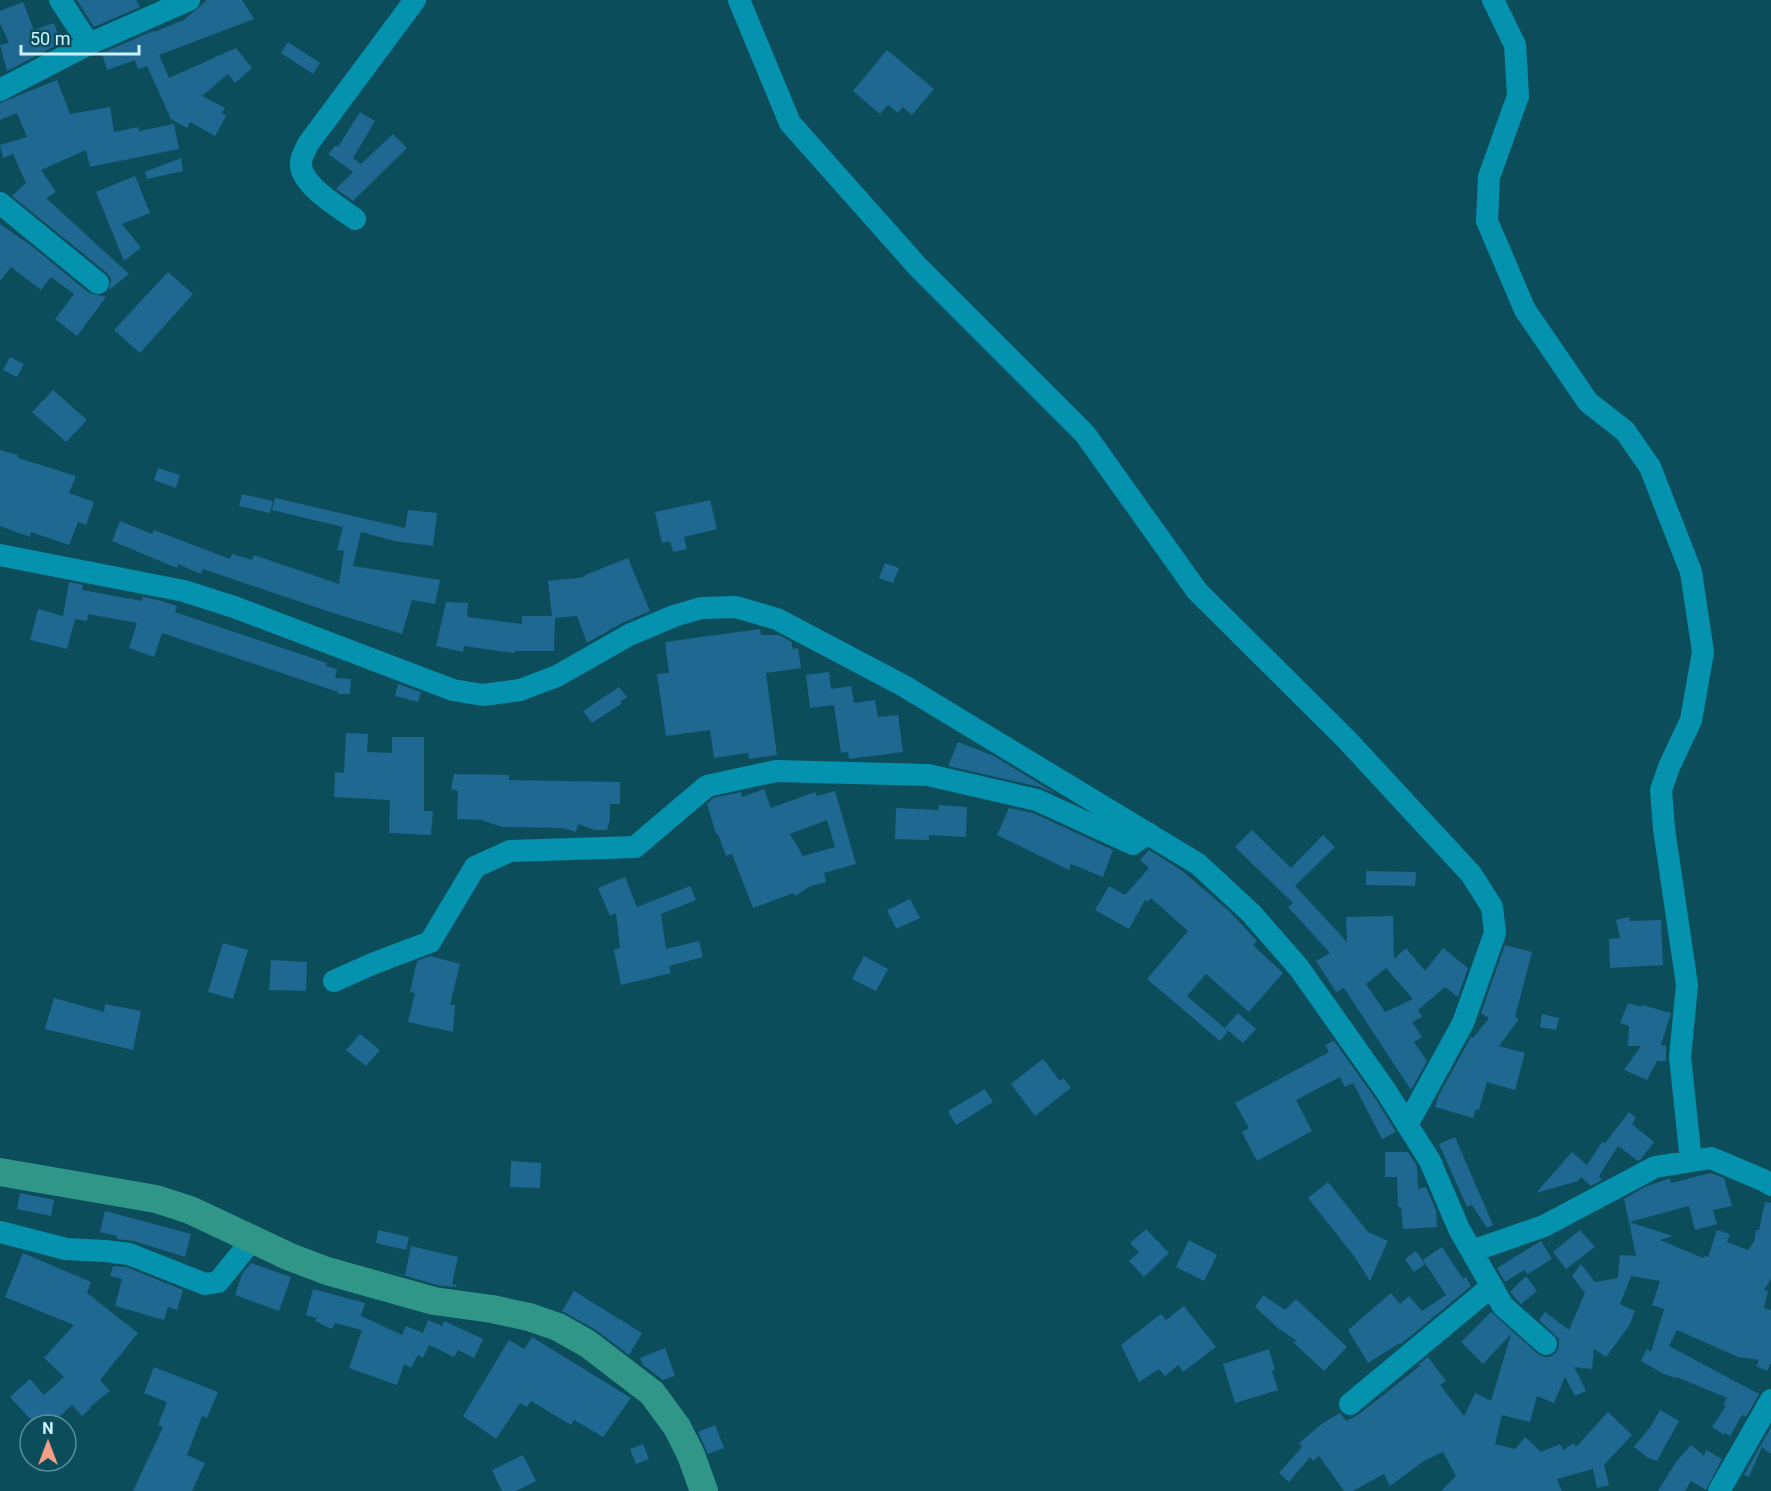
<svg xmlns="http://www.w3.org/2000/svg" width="1771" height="1491" font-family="Roboto,sans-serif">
<rect width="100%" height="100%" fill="#0c4d5c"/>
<path fill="#1e6891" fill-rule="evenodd" d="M77 0H136L140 7 94 27Z
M207 0H242L254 19 159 55 169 78 236 48 252 68 235 83 228 74 202 96 225 108 222 113 226 116 215 136 190 122 187 128 171 119 147 66 138 69 135 60 107 70 102 53 153 31 154 32 184 20Z
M23 2 34 30 54 23 61 43 7 71 0 45 9 43 0 23V11Z
M288 42 320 63 313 74 281 53Z
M887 50 934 89 912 115 903 107 898 113 888 105 880 114 853 91Z
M57 80 70 114 110 107 114 132 138 127 139 131 174 124 179 149 90 167 86 150 41 170 56 192 46 198 129 274 109 290 111 279 107 273 12 196 26 183 13 154 3 158 0 145 27 137 17 113 0 120V103Z
M360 112 375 121 353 158 361 164 393 134 407 148 353 201 336 189 353 172 328 154 336 145 338 147Z
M181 158 183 171 147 179 145 172Z
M135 176 150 213 122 224 141 248 124 261 96 192Z
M0 224 33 247 89 293 106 297 77 336 55 319 74 294 51 277 41 290 11 267 0 281Z
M168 272 193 294 140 353 114 330Z
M10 357 24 364 17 377 3 370Z
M53 390 87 420 66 442 32 412Z
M0 450 18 455V458L76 476 69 493 94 502 86 525 78 522 69 545 31 532 30 537 0 526Z
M158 468 180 475 176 488 154 480Z
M242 494 273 501 270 513 239 506Z
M275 498 405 528 408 510 437 513 433 546 394 541 361 532 353 566 440 580 435 604 412 600 402 634 327 611 203 569 201 574 178 564 177 568 112 541 120 521 152 534 154 530 230 559 232 554 252 560 254 555 339 584 344 551 337 550 343 527 272 510Z
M710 500 717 529 684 537 687 549 673 552 670 541 662 543 655 512Z
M628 558 650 611 622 623 587 643 577 616 555 618 554 651H515L514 653 464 646 463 652 436 646 446 602 468 603 467 617 522 624V616H552L548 581 585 577V575Z
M885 563 899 568 893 583 879 578Z
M69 582 83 585 82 590 142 601 143 597 162 601 177 606 175 612 327 663 326 666 337 669 335 678 351 679 350 694H337L338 692 162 633 154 657 129 648 137 623 88 614 87 621 75 619 67 649 30 640 38 609 63 616Z
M760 629 761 635H779L792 642V649L798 648 801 668 766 673 777 755 749 759 748 753 714 758 710 730 666 736 657 674 669 673 665 642Z
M829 672 831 689 851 686 854 703 875 700 878 717 898 715 903 752 849 759 848 752 841 753 834 705 810 708 806 675Z
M398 684 421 692 418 702 395 696Z
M619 687 627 697 620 702 621 704 592 723 583 711Z
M346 733 368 734 367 752 392 753V737H424V811H433L431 835 389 833 390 800 334 797 335 772 344 773Z
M958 742 994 756 1056 794 1040 787 948 766Z
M454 774 509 775V780L620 782V804H610V820L607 830H595L578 824 576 832 562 828 502 827 481 820 457 819 458 791 451 789Z
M764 789 771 808 815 792 817 796 835 791 856 864 824 873 826 882 811 886 795 896 793 893 753 908 732 854 726 856 718 834H716L707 804 713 798 741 792 742 797ZM827 820 835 847 803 856 790 834Z
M939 805 967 807 966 837 929 835V840L895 839 896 808 938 810Z
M1009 808 1033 813 1113 850 1103 877 1071 864 1069 870 997 835Z
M1252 830 1291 868 1323 835 1335 847 1295 886 1347 942 1346 917 1393 916 1394 959 1406 948 1425 971 1443 948 1468 968 1458 997 1445 987 1418 1010 1422 1017 1412 1022 1422 1037 1414 1042 1427 1061 1411 1090 1344 988 1336 992 1316 961 1330 953 1288 907 1293 903 1235 847ZM1386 968 1413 999 1385 1012 1366 984Z
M1149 850 1181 870 1228 910 1257 941 1253 945 1283 973 1249 1012 1206 974 1187 996 1228 1031 1220 1041 1147 979 1188 931 1151 898 1147 902 1145 900 1129 929 1095 910 1109 886 1125 895 1149 868 1140 860Z
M1366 871 1416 872 1415 886 1366 885Z
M625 877 637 907 690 886 696 900 661 914 666 949 699 941 703 957 669 966 671 973 621 985 614 950 620 948 616 913 610 916 598 888Z
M910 899 920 918 896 929 887 910Z
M1629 917 1630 921 1661 920 1663 965 1610 968 1609 939 1620 938 1616 920Z
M223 943 248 950 233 999 208 992Z
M1505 945 1532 952 1515 1017 1519 1019 1499 1046 1525 1053 1515 1090 1487 1082 1479 1110 1476 1109 1473 1118 1435 1107 1439 1095 1471 1037 1473 1038 1489 1018 1481 1013Z
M430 956 460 964 450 1005H455L453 1032 408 1022 415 993 410 992 417 961Z
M864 956 888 969 876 991 852 979Z
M271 960 307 962 306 991 269 990Z
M54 998 104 1012 105 1004 141 1011 133 1050 45 1029Z
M1628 1003 1641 1007 1642 1005 1671 1013 1661 1045 1666 1046V1061H1657L1647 1080 1624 1070 1641 1046H1628L1629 1026 1620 1023Z
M1238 1013 1256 1029 1243 1043 1225 1028Z
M1542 1014 1559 1018 1556 1030 1540 1027Z
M360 1034 380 1050 366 1066 346 1050Z
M1334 1041 1375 1098 1396 1132 1382 1139 1353 1083 1345 1087 1340 1077 1296 1100 1312 1131 1257 1161 1242 1132 1249 1128 1235 1103 1329 1052 1325 1045Z
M1043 1059 1060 1081 1063 1078 1071 1088 1035 1116 1011 1084Z
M985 1089 993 1102 956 1125 948 1111Z
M1629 1112 1636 1118 1632 1124 1654 1142 1640 1160 1638 1161 1618 1146 1599 1176 1602 1180 1591 1186 1581 1177 1578 1181 1536 1193 1572 1152 1587 1165 1602 1142 1605 1143Z
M1455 1137 1493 1225 1487 1228 1472 1205 1467 1207 1439 1144Z
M1385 1152H1408L1417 1166 1418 1189 1426 1187 1436 1210 1437 1227 1403 1229 1401 1207H1398L1397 1177H1385Z
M511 1161 541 1163 540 1188 510 1187Z
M1711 1173 1724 1178 1732 1206 1713 1210 1717 1224 1695 1230 1689 1206 1629 1222 1624 1199 1647 1186 1668 1179 1670 1178 1671 1183Z
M1328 1182 1368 1232 1388 1241 1370 1281 1354 1256 1308 1198Z
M20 1193 54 1200 51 1216 17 1209Z
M1765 1202 1771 1203V1279L1764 1290 1768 1291 1764 1308 1771 1310V1363L1767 1371 1756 1366 1759 1360 1738 1357 1677 1330 1669 1346 1759 1394 1746 1417 1742 1415 1730 1436 1725 1433 1724 1435 1712 1427 1726 1406 1723 1405 1727 1398 1677 1377 1676 1378 1664 1374 1641 1361 1647 1349 1651 1352 1664 1309 1652 1305 1660 1281 1631 1276 1620 1304 1635 1311 1629 1326 1606 1357 1594 1349 1592 1369 1574 1367 1586 1391 1575 1396 1565 1377 1554 1403 1537 1396 1530 1422 1502 1415 1495 1444 1515 1449 1525 1437 1541 1452 1560 1444 1563 1450 1574 1443 1576 1447 1608 1412 1632 1435 1604 1465 1609 1485 1597 1488 1593 1469 1557 1479 1562 1491H1441L1456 1476 1443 1452 1424 1461 1390 1486 1384 1474 1353 1491H1344L1319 1456 1313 1461 1310 1457 1289 1482 1279 1473 1302 1447 1299 1443 1323 1423 1340 1413 1346 1421 1358 1415 1420 1366 1419 1364 1428 1357 1446 1381 1440 1385 1464 1416 1475 1393 1491 1401 1511 1334 1483 1364 1461 1342 1491 1312 1538 1354 1544 1357H1550L1556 1353 1559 1347V1339L1539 1320 1545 1312 1569 1330 1585 1293 1572 1276 1581 1264 1595 1282 1618 1278 1620 1255 1636 1256 1629 1222 1673 1236 1660 1240 1703 1258 1704 1256 1708 1257 1717 1230 1730 1234 1727 1242 1748 1250 1754 1242 1756 1230H1759Z
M105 1211 191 1234 185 1257 134 1241 117 1239V1236L100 1232Z
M1146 1229 1169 1253 1144 1277 1129 1261 1139 1252 1130 1243Z
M378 1230 409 1237 406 1250 376 1243Z
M1580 1230 1595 1247 1566 1269 1553 1252Z
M1189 1240 1217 1255 1204 1281 1176 1267Z
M1541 1241 1552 1259 1528 1274 1524 1270 1505 1282 1497 1268Z
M411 1246 458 1257 452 1284 457 1285 456 1287 437 1285 383 1269 405 1275Z
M1442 1247 1463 1279 1466 1277 1471 1286 1401 1344 1400 1343 1368 1363 1348 1330 1391 1293 1400 1304 1409 1296 1422 1311 1446 1295 1423 1260Z
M1416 1251 1425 1264 1414 1272 1405 1259Z
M23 1253 91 1282 87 1293 138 1333 100 1380 110 1391 90 1407 91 1408 82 1416 72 1405 50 1425H36L10 1397 30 1379 44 1395 64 1377 44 1358 74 1325 5 1297Z
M251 1263 291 1277 279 1311 235 1295 242 1274Z
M113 1266 126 1267 183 1290 177 1310 168 1307 164 1320 115 1306 122 1279 110 1276Z
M1526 1276 1537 1291 1521 1304 1510 1292Z
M313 1289 365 1303 361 1316 402 1335 406 1326 423 1333 428 1320 442 1326 444 1321 483 1339 474 1358 458 1350 454 1357 429 1345 423 1358 418 1355 411 1368 404 1364 397 1385 349 1368 362 1330 335 1323 332 1329 315 1321 317 1318 306 1315Z
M574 1291 642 1333 629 1355 596 1330 562 1311Z
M1263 1295 1285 1310 1296 1299 1347 1347 1324 1371 1293 1342 1297 1341 1279 1329 1255 1307Z
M1184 1306 1216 1347 1183 1372 1178 1365 1165 1376 1159 1369 1139 1382 1121 1345 1161 1314 1166 1320Z
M532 1337 631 1398 603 1437 574 1420 571 1425 531 1401 527 1407 520 1403 496 1439 463 1416 509 1340 524 1349Z
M665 1348 675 1376 663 1380 643 1365 640 1358Z
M1269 1349 1275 1370 1272 1371 1278 1390 1235 1403 1223 1364Z
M154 1367 218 1392 207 1418 202 1416 187 1455 205 1463 192 1491H133L163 1427 158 1425 167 1402 144 1393Z
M1660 1410 1679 1421 1657 1461 1648 1458 1634 1447 1651 1426Z
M715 1425 724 1448 708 1454 698 1432Z
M1771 1427V1454L1762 1447 1749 1477 1744 1475Z
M643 1444 649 1459 636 1464 630 1449Z
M1691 1445 1704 1456 1706 1450 1722 1459 1706 1490 1691 1481 1685 1491H1658L1676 1462Z
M523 1455 536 1481 516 1491H502L492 1470Z"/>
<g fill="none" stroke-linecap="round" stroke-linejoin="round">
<path stroke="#0592ae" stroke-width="22" d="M60 0 89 44
M739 0 790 123 918 267 1085 434 1197 591 1347 740 1471 874 1492 907 1495 933 1463 1023 1407 1125
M1493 0 1515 45 1518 96 1489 177 1487 221 1525 310 1588 402 1625 431 1650 467 1691 572 1703 652 1691 720 1669 767 1661 790 1664 829 1687 985 1680 1057 1691 1161
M0 90 89 44 189 0
M0 203 98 283
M355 219C339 207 298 184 301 161 302 155 306 149 308 144L415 0
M0 555 184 591 234 607 453 690 483 695 520 690 557 676 629 635 674 616 701 608 736 607 777 619 904 686 1198 864 1251 913 1299 968 1386 1091 1430 1161 1459 1229 1503 1306 1546 1344
M334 981 372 964 430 942 475 867 510 851 635 847 707 786 776 771 928 775 1037 800 1133 844 1148 833
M0 1232 66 1249 105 1251 129 1254 205 1284 218 1282 253 1239
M1472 1251 1544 1226 1655 1167 1711 1158 1763 1180 1771 1185
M1350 1404 1492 1286
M1719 1491 1771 1400"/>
<path stroke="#309788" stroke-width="28" d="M0 1172 156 1199 190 1210 290 1257 327 1271 434 1301 492 1309 529 1317 558 1327 588 1344 652 1393 677 1427 691 1455 704 1491"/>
</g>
<g transform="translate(48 1443)"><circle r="28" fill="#0c4d5c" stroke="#598f9d" stroke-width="1.5"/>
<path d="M0-4.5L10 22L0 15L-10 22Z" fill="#f39f85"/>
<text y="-9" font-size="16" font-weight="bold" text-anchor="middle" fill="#ccf3ff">N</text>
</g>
<path d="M21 45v9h118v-9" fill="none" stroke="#ccf3ff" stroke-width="3"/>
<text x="30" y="45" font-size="18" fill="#ccf3ff" stroke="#0c4d5c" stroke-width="4.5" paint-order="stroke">50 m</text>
</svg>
